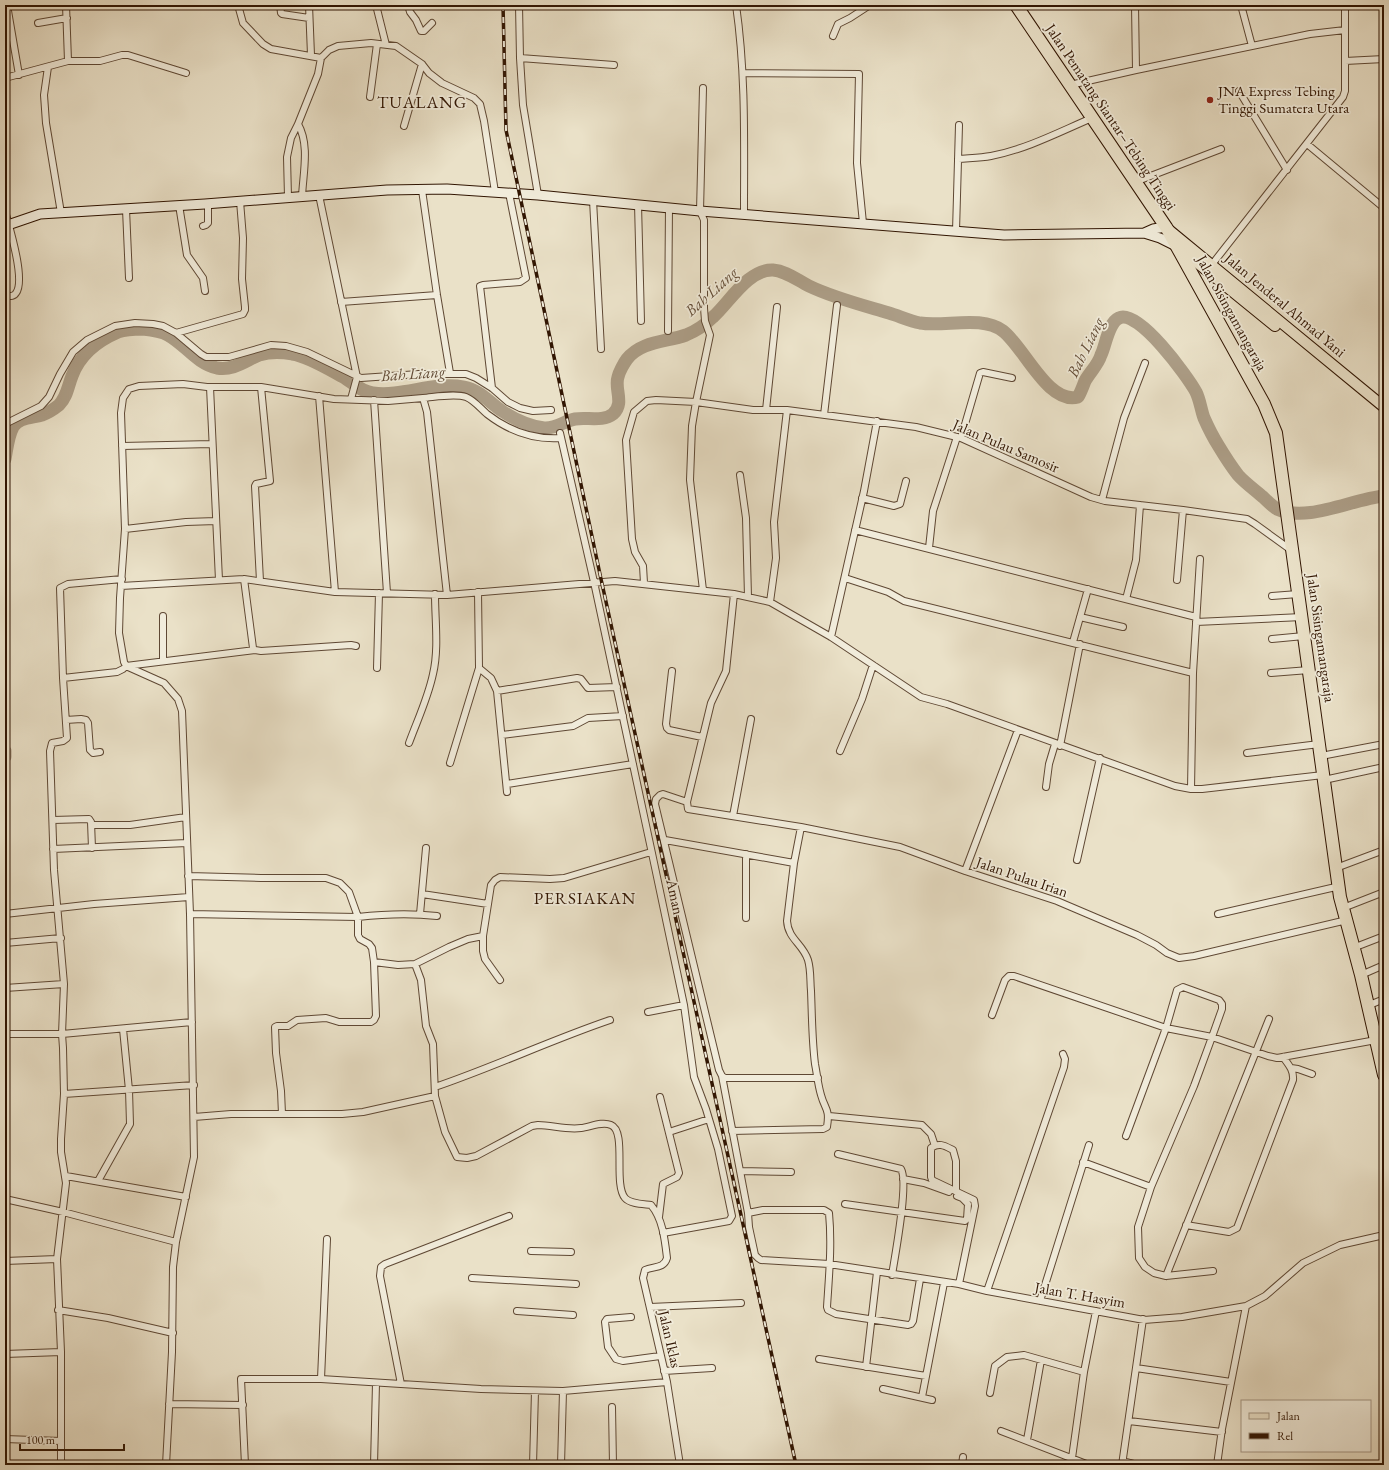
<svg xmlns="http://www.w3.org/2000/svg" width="1389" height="1470" font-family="'EB Garamond',serif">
<rect width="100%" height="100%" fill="#eae1c8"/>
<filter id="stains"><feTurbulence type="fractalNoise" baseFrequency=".005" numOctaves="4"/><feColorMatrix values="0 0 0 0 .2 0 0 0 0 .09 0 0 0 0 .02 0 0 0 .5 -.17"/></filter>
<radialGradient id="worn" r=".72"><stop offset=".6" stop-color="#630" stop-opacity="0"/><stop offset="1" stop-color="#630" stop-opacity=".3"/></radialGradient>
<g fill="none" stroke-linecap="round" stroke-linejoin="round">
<path stroke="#ab9c85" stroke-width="13" d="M5 459C7 449 8 436 13 427 19 417 32 418 42 415 48 413 54 409 59 405 67 397 68 386 72 376 80 354 97 341 118 332 126 329 134 329 143 329 152 330 161 331 168 335 186 345 196 363 217 368 233 371 245 361 259 355 269 352 282 352 292 354 308 356 330 370 345 378 354 384 362 392 373 393 403 397 434 381 464 387 480 390 489 402 502 411 514 419 530 426 544 428 556 429 564 421 575 419 587 417 603 422 613 414 625 403 614 389 618 377 619 372 624 363 627 359 641 341 666 342 686 335 696 331 706 324 713 317 729 303 748 269 773 270 786 271 797 280 809 286 834 298 862 305 889 313 899 316 910 321 920 323 945 327 982 315 1003 331 1024 347 1048 405 1078 397 1081 392 1083 386 1085 381 1090 372 1098 365 1101 355 1106 345 1108 323 1119 318 1138 308 1188 377 1196 392 1200 400 1201 410 1204 418 1208 427 1213 437 1218 445 1224 455 1231 466 1238 475 1245 483 1255 490 1263 497 1267 501 1272 506 1277 509 1307 523 1352 499 1384 496
M5 751V757"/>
<defs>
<path id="street" d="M7 5 19 75
M66 5 68 61
M238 5 243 23 263 44 271 49 321 58
M280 5 281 13 282 14 309 18
M309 5 311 55
M376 5 386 45
M408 5 410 12 416 20 421 31H424L432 23
M519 5 520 58 523 105 538 195
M736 5C746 74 744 144 744 214
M1135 5 1136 70
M1241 5 1252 46
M38 23 67 18
M833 36 838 24 850 18 870 5
M520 58 614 65
M1345 61 1384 59
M48 67 44 95 46 123 61 213
M743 73 859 74 857 163 863 223
M5 78 68 61H100L122 55H128L186 73
M1070 85 1136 70 1310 34 1345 30
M703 88 700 211 704 220V308L705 321 710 335 696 402 692 426 690 480 703 590
M1239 91 1287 170
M370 97 377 44
M404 126 422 64
M1307 144 1384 208
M958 159C969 158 980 158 991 156 1027 149 1059 132 1092 118
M1135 182 1221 149
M422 190 437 295 450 373
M319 195 357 377 351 399
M288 197 287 157 291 138 298 124
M302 197C303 173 310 145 298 124L318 74 321 58 329 50 338 46 371 43 396 46 422 64 429 73 442 83 474 98 480 104 484 121 495 192
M593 200 601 349
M638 204 641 321
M179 205 187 255 203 278 205 291
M126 209 129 278
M5 211C9 226 26 280 16 293 14 297 9 296 5 296
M203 226 206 225 208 223V204
M956 231 959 125
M1210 267 1343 97 1345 91V5
M341 302 437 295
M668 331 669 207
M176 333 243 314 245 310V307L242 279 243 238 240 201
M210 387 219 580
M492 388 480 286 483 285 520 282 526 278 509 193
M319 396 335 592
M423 398C435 397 455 393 466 397 474 400 481 409 487 414 509 431 533 440 561 438
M374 400 387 593
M766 410 777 307
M824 415 837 305
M5 424 41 406 49 397 60 374 73 352 87 340 115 326 135 323 153 324 163 326 176 333 201 354 206 357H229L271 345 286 346 307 352 361 378 419 374H466L476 378 492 388 508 402 520 408 533 411 551 410
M560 433 594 582 653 858 684 1005 694 1077 706 1109 718 1149 732 1216 729 1221 663 1233
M961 438 980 373 983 372 1012 378
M122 446 212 444
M740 475 746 518 748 597
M862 498 894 506 900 504 906 481
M1102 500 1124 418 1145 363
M125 529 186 522 216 521
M855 530 1196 617
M929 548 933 511 957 437
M845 578 888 592 904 601 1193 673
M244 579 253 648 255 650 261 651 351 645 356 646
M1177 580 1183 510
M260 581 255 486 256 484 270 481 261 387
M644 583 643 566 635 552 632 539 626 440 634 412 647 401 656 400 696 402 753 410H787L916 427 961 438 1091 497 1105 501 1183 510 1247 519 1255 524 1291 550
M121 586 244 579 335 592 447 595 615 581 734 594 770 602 831 637 921 697 947 704 1175 786 1191 789H1202L1323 775
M734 594 726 671 711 703 687 802 688 809 801 827 900 847 965 871 1057 901 1137 935 1156 945 1167 953 1179 958 1194 956 1347 920
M1272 596 1298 594
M1126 599 1136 560 1140 505
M770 602 776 558 774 522 787 410
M163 616V661
M1080 617 1123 627
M1196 622 1302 617
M831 637 864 491 877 421
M1272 639 1304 636
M1073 642 1088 589
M377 668 379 593
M479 668 491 678 497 691 507 792
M672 671 666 724 667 728 669 730 702 737
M1271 673 1309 670
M63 678 60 588 68 584 122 579
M497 691 577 678 581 679 588 688 617 687
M66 720 81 719 86 720 88 723 90 750 93 753 100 752
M502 735 573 726 588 718 623 716
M409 743C417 721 428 698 433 674 439 649 435 620 435 594
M1060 746 1080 644
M840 751 862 699 873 665
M1247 753 1319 744
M1321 756 1384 744
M450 763 479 668 478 592
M1324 780 1384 767
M507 784 633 764
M1046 787 1049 764 1055 744
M1191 789 1193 673 1200 559
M687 802 663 794 660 795 656 799 655 804 719 1070 722 1076 725 1078H818
M733 816 751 719
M53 820 89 819 91 822 92 848
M92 825H130L186 817
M665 840 794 863
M53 849 187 843
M1077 860 1100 758
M1336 868 1384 850
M965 871 1018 730
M188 876 261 878H326L340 883 349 892 358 917V935L360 939 369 944 372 948 374 962 376 1016 374 1020 371 1022H339L326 1018 297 1020 288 1026H277L275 1027 276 1053 281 1091 282 1114
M422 894 488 904
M1343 908 1384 892
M5 914 94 904 189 897
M190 914 358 917C384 914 411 913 437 916
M420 914 426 848
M1218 914 1340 886
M746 918V854
M5 943 61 938
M1353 948 1384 936
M374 962 398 965 415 964 449 947 468 939 483 936
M415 964 421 980 426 1026 433 1044 435 1096 445 1132 457 1157 467 1158 476 1156 532 1126 538 1125C552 1125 566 1130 581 1128 590 1127 602 1121 611 1125 627 1131 613 1184 625 1198 630 1204 644 1204 651 1205 663 1219 665 1241 667 1258 664 1269 653 1266 645 1270L643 1278 667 1382 680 1465
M1361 975 1384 965
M500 980 485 959 483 951V936L491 885 495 880 500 877 550 879 564 878 651 852
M5 988 64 984
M1367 1006 1384 999
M648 1012 684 1005
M992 1015 1005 980 1009 976H1014L1166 1028 1212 1037 1268 1056 1277 1058 1376 1040
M5 1034H62
M62 1034 192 1022
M1291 1068 1298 1069 1312 1074
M722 1076 748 1213
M435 1087C494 1067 551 1040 610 1020
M64 1094 194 1085
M829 1116 922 1125 931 1134 935 1146
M194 1117 231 1114H342L363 1112 435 1096
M732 1131 823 1129 827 1127C830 1108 825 1110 821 1095 818 1085 817 1074 815 1064 812 1040 812 1015 811 991 810 981 811 970 808 960 803 944 788 939 787 921L794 863 801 827
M669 1132 709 1119
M1126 1136 1166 1028 1177 990 1183 987 1219 1000 1222 1004V1009L1212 1037 1194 1086 1151 1187 1138 1227 1139 1258 1145 1267 1154 1273 1166 1276 1213 1271
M838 1154 901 1169C909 1182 895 1256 892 1275
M1083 1162 1151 1187
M740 1171 791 1172
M66 1176 186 1197
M903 1179 924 1183 949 1192
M98 1181 130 1124 129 1090 123 1029
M956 1191V1161L953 1150C945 1146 939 1142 931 1148V1177L932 1180 972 1199 974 1200 975 1206 959 1284
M5 1199 63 1212 176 1242
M845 1204 965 1221 967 1219 968 1204 962 1198 957 1196
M659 1217 663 1184 677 1177 679 1173 660 1097
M1186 1225 1229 1232 1237 1228 1293 1080C1294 1070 1288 1064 1283 1057
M531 1251 571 1252
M5 1261 57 1259
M1166 1276 1269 1019
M472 1278 576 1284
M920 1279 913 1321 911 1324 908 1325 836 1314 828 1310 827 1307C829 1276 832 1244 829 1213L824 1210H763L748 1213 749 1227 755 1255 758 1258 761 1260 829 1264 959 1284 987 1291 1144 1320 1182 1317 1246 1306 1265 1296 1303 1263 1340 1245 1384 1235
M987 1291 1064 1067 1065 1059 1063 1054
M1040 1301 1089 1145
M650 1307 741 1303
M58 1310 108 1318 173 1333
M517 1311 573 1315
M631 1317 607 1319 605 1322 608 1347 616 1359 623 1361 660 1356
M5 1354 61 1352
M819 1359 926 1376
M866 1367 877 1272
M1136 1368 1231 1382
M664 1371 712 1368
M321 1379 327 1239
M401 1384 380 1276 381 1267 385 1264 509 1216
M883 1389 932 1400
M990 1393 995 1366 1007 1357 1024 1355 1084 1372
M922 1397 944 1283
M169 1404 243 1405
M612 1407 613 1465
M1129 1421 1222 1432
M1001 1431 1089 1465
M5 1439 61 1441
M1027 1440 1041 1360
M1072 1458 1084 1372 1096 1311
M1123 1461 1138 1465
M61 1465V1352L57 1259 66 1183 61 1152V1139L64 1094 63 1048 62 1034 64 984 54 870 50 751 52 743 63 741 67 738 63 678 117 672 123 669 126 666 255 650
M166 1465 172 1352 173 1267 176 1242 194 1157 190 914 182 711 178 699 164 683 126 666 124 662 119 633 120 598 125 529 121 413 123 398 129 389 139 386 183 384 207 387H261L334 399 388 401 423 398 427 412 447 595
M245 1465 241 1379H321L481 1389 563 1391 667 1382
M374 1465 376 1383
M533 1465 535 1391
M561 1465 563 1391
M962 1465 963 1457
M1122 1465 1143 1319
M1217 1465 1222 1429 1246 1306"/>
<path id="secondary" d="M5 226 40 214 205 204 387 190 447 189 538 195 700 211 1004 235 1144 233 1160 238 1176 246
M1144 233 1153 229 1166 227"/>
<path id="primary" d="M1169 230 1384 407
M1179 248 1275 326"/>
<path id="highway" d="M1016 5 1166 227 1264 404 1276 433 1340 897 1361 975 1384 1075"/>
</defs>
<use href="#street" stroke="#5f4834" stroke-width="8"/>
<use href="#secondary" stroke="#311502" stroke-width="11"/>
<use href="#primary" stroke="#311502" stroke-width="12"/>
<use href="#highway" stroke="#311502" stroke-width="14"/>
<use href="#street" stroke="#f1ecdb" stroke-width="6"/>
<use href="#secondary" stroke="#f1ecdb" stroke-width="9"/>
<use href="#primary" stroke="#eae1c8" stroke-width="10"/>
<use href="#highway" stroke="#eae1c8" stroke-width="12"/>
<defs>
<path id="rail" d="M503 5 506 130 601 579 796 1465"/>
</defs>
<use href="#rail" stroke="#311502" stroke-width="3.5"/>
<use href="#rail" stroke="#f1ecdb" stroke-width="2" stroke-dasharray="6" stroke-linecap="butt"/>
</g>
<circle fill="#8f2418" stroke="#f1ecdb" stroke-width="1.5" cx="1210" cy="100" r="4"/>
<g text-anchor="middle" stroke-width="3.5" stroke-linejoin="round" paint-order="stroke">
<g font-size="15" fill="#311502" stroke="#f1ecdb" text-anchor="start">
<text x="1218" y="96">JNA Express Tebing<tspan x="1218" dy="17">Tinggi Sumatera Utara</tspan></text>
</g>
<g font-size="15" fill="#311502" stroke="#f1ecdb">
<text transform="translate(1111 117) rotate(56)" y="5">Jalan Pematang Siantar–Tebing Tinggi</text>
<text transform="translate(1285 305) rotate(40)" y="5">Jalan Jenderal Ahmad Yani</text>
<text transform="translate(1232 313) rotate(61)" y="5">Jalan Sisingamangaraja</text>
<text transform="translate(1006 446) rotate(23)" y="5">Jalan Pulau Samosir</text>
<text transform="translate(1321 638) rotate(82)" y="5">Jalan Sisingamangaraja</text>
<text transform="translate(1022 877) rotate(19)" y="5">Jalan Pulau Irian</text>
<text transform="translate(675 897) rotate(78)" y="5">Aman</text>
<text transform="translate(1080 1295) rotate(10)" y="5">Jalan T. Hasyim</text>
<text transform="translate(670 1339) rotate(77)" y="5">Jalan Iklas</text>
</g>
<g font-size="16" font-style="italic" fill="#624b36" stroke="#f1ecdb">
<text transform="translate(711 291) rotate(-42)" y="6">Bah Liang</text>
<text transform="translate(1085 347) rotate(-64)" y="6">Bah Liang</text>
<text transform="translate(413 373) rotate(-4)" y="6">Bah Liang</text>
</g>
<g font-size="17" letter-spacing="1" fill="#311502" stroke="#f1ecdb">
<text x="422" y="108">TUALANG</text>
<text x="585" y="904">PERSIAKAN</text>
</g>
</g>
<rect width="1389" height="1470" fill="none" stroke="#eae1c8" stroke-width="20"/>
<rect x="6" y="6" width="1377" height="1458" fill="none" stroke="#311502" stroke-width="2"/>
<rect x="10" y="10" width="1369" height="1450" fill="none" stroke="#311502"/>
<rect x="1241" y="1400" width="130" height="52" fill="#f1ecdb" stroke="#a49684"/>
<rect x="1249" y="1413" width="20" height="6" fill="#eae1c8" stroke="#a49684"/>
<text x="1277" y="1420" font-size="12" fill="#311502">Jalan</text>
<rect x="1249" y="1433" width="20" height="6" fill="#311502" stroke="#a49684"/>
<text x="1277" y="1440" font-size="12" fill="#311502">Rel</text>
<path d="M20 1444v6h104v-6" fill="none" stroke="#311502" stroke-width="2"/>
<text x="26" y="1444" font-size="12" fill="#311502" stroke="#f1ecdb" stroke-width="3" paint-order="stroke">100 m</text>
<rect width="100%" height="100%" filter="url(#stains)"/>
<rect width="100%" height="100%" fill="url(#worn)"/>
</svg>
